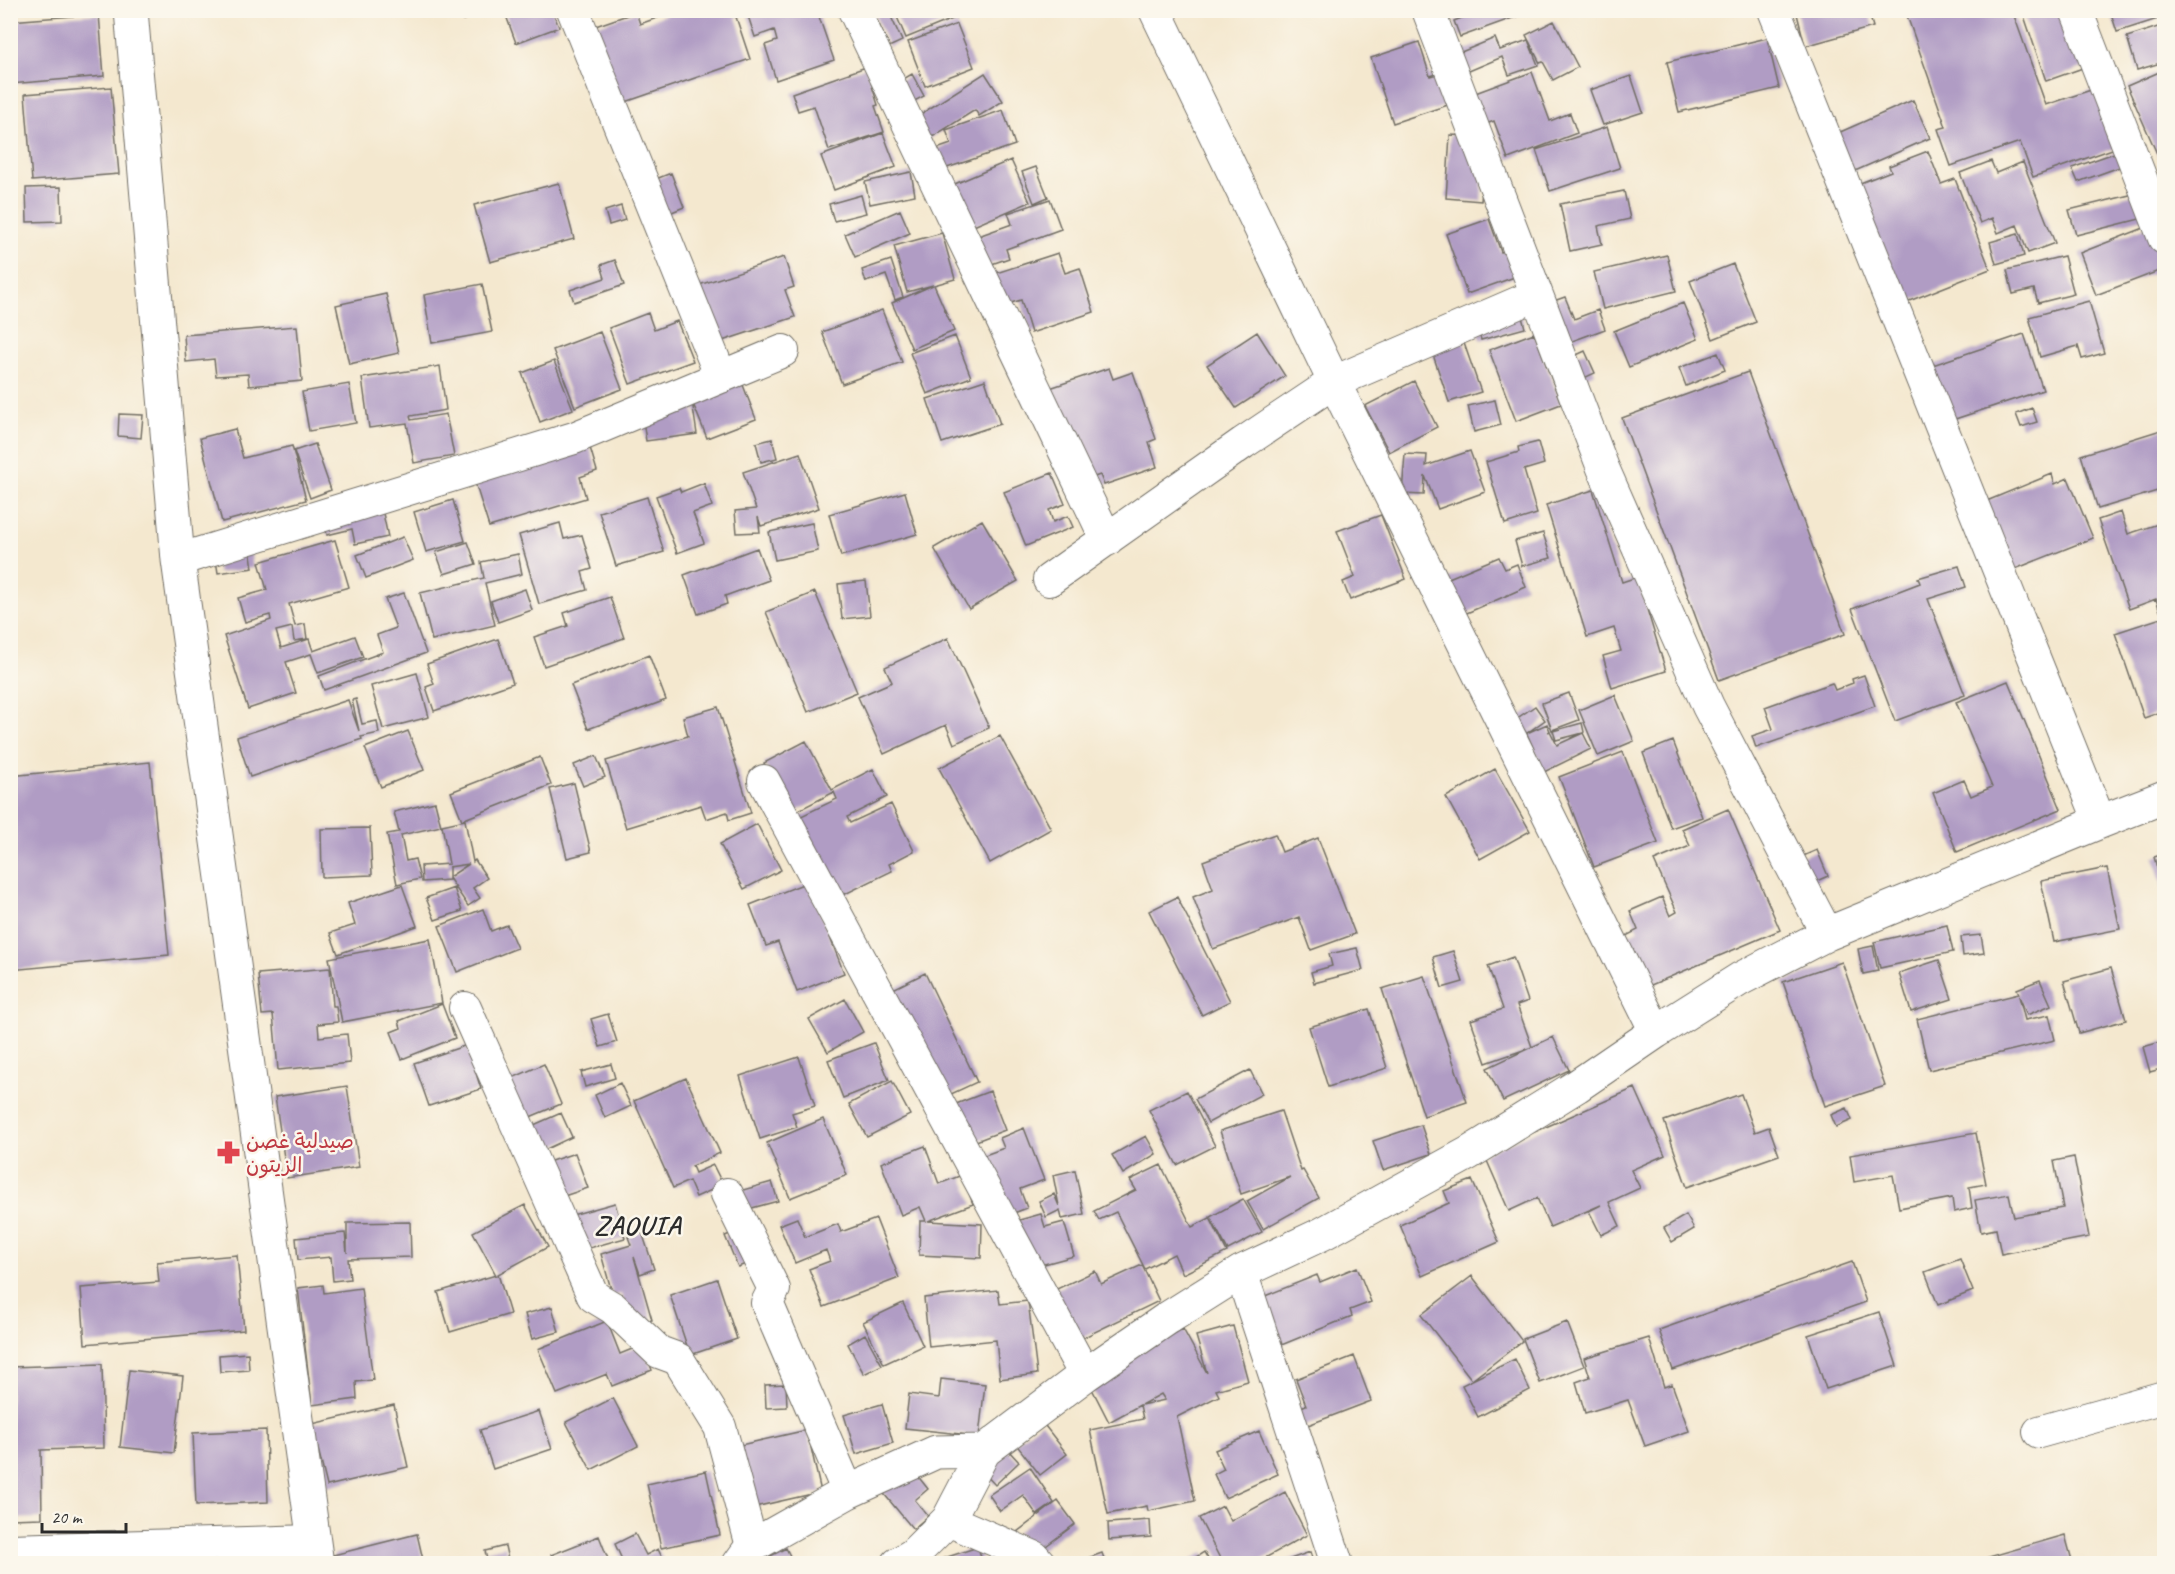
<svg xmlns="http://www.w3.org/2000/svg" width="2175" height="1574" font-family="Caveat,'Playpen Sans Arabic',sans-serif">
<rect width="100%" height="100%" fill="#fbf7ec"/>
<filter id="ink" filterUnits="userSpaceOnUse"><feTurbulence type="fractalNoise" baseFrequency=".0167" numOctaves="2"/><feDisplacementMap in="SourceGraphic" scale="12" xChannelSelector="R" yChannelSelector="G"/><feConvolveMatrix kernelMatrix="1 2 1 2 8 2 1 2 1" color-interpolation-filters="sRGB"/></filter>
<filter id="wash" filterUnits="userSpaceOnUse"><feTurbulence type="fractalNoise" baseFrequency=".008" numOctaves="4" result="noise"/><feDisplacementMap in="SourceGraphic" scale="24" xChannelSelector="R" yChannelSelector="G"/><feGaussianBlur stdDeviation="1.35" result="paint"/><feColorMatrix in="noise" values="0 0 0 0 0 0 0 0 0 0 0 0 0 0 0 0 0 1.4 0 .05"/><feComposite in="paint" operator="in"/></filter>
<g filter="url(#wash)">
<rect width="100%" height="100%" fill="#f4e8cf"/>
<g id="blocks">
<path fill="#b09cc4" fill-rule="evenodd" d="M459 10H488L489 11 463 20Z
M504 10H552L559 27 516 43Z
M679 10H838L819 17 834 60 776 80 765 45 777 41 774 30 755 37 747 13 736 17 750 59 611 107 584 30 636 12 640 24Z
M886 10H888L902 41 889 47 875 15Z
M894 10H952L955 18 906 38Z
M1482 10H1532V11L1460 37 1454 21Z
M1796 10H1868L1873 27 1805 46Z
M1905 10H2012L2046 105 2097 88 2118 147 2033 177 2020 142 1951 166 1938 129 1946 127Z
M2022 10H2076L2094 64 2046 81Z
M2110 10H2164V17L2117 32Z
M99 14 104 76 10 84V21Z
M1554 21 1578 67 1553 80 1543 62 1540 63 1526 35Z
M957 24 974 67 925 86 908 42Z
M2164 25V62L2137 70 2127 37Z
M1495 38 1500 50 1528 40 1538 65 1509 75 1502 57 1462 74 1454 55Z
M1767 38 1779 88 1679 112 1667 62Z
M1419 42 1430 76 1437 74 1448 105 1393 123 1371 58Z
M866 67 878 105 875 106 884 132 829 150 814 106 798 111 792 93Z
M2164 70V165H2162L2127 86Z
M1532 72 1550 121 1570 113 1577 133 1508 159 1494 121 1481 126 1470 95Z
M985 73 1003 101 979 116 975 110 926 141 913 119Z
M912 74 924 96 905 106 893 85Z
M1631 76 1643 112 1603 125 1590 90Z
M111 87 119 174 32 181 25 94Z
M1913 100 1930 138 1846 175 1829 137Z
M1003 110 1015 145 938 171 931 151 951 144 946 130Z
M1607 127 1620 168 1550 191 1536 150Z
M883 133 896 167 834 190 821 156Z
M1450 135 1486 137 1481 201 1446 198Z
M1928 151 1941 184 1955 179 1990 269 1899 305 1850 187 1891 171 1889 166Z
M2120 151 2125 165 2078 182 2072 168Z
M1011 160 1030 202 969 228 950 186Z
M1991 161 1996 173 2023 162 2055 243 2028 253 2017 225 1998 233 1992 218 1980 223 1960 173Z
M1036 167 1048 197 1034 203 1022 172Z
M911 172 915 195 870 204 865 182Z
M671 173 684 207 655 219 641 185Z
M559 183 574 239 490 262 474 205Z
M61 187 62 221 27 222 26 188Z
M1624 191 1630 219 1598 226 1602 244 1570 251 1560 204Z
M2142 192 2148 217 2076 235 2069 210Z
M861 195 866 213 834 221 829 204Z
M1050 199 1061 229 1006 249 1009 258 980 268 970 239 1012 224 1008 213Z
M621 206 625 220 609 225 605 211Z
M900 210 910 233 855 257 845 234Z
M1489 219 1501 252 1514 248 1523 274 1467 294 1446 234Z
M2149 226 2164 265V269L2096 295 2080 253Z
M942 233 955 279 934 285 954 331 912 349 892 303 933 285 907 292 894 246Z
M2018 234 2024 256 1996 264 1990 242Z
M1058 253 1065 273 1080 268 1094 312 1031 333 1021 300 997 307 987 276Z
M1667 255 1676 291 1603 309 1594 272Z
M2064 256 2074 294 2038 303 2034 289 2013 294 2007 270Z
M784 257 794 287 785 290 795 317 713 344 693 287Z
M615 260 624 285 574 302 570 290 605 278 601 265Z
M891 260 903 297 895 300 886 275 866 282 862 270Z
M1733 264 1756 322 1713 339 1690 281Z
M482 284 492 332 432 343 424 295Z
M386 294 399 353 349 364 336 305Z
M1565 297 1574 319 1598 310 1605 329 1556 347 1540 306Z
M1517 298 1525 328 1481 340 1473 310Z
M2089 301 2104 353 2082 359 2078 346 2040 357 2029 317Z
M1683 303 1698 339 1629 367 1614 331Z
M882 310 902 362 842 384 822 332Z
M648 313 654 330 677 321 693 361 630 384 609 328Z
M1457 323 1481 392 1449 402 1426 334Z
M297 326 302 381 249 386 248 374 216 376 214 359 186 362 184 335Z
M600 332 622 389 575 407 553 350Z
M1257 332 1285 376 1236 408 1207 365Z
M1534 333 1561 404 1516 421 1489 350Z
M2024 334 2043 390 1940 424 1921 369Z
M955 336 971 377 927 394 910 353Z
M1585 351 1595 373 1569 385 1559 363Z
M1718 353 1725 370 1686 386 1679 368Z
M554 361 573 409 540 422 522 373Z
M440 366 446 410 410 416 411 420 446 414 454 456 414 463 407 423 369 428 362 378Z
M1109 368 1113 379 1133 372 1156 439 1149 442 1157 467 1104 485 1100 475 1080 482 1044 390Z
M738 372 756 419 707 438 692 401 697 434 646 441 640 399Z
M1748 372 1845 634 1719 680 1622 418Z
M985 380 1000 424 942 443 927 399Z
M1414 381 1437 427 1389 452 1365 406Z
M349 384 356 423 309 431 302 392Z
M1495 400 1501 425 1474 432 1468 406Z
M2032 408 2037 422 2021 427 2016 414Z
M119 414 143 415 141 438 118 436Z
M583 424 597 471 580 477 586 498 489 527 472 473Z
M235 429 243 458 292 446 306 500 222 522 200 438Z
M2164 429V489L2098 509 2081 455Z
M772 439 777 458 761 462 756 443Z
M1538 442 1544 464 1524 470 1537 514 1505 524 1486 462 1519 452 1518 447Z
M315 444 331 490 310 498 294 451Z
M1470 451 1485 492 1438 509 1425 476 1424 495 1402 494 1405 454 1427 455 1426 466Z
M800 453 819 508 761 526 758 517 760 532 737 533 735 511 756 509 743 472Z
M1052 473 1065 504 1049 510 1053 522 1068 516 1073 527 1026 546 1004 492Z
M2052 474 2055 484 2068 478 2093 538 2010 571 1982 503Z
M704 483 712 506 693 513 704 543 677 553 656 496 679 488 681 492Z
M1593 490 1622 582 1637 577 1666 671 1612 688 1603 656 1621 651 1614 628 1587 637 1546 505Z
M905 492 917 534 841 556 829 514Z
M647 497 664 552 616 566 599 512Z
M380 499 388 537 355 544 352 529 327 535 322 512Z
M453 500 465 541 426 552 414 512Z
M2121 512 2128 534 2164 522V610L2160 611 2156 599 2129 609 2098 520Z
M1381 515 1406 579 1350 600 1343 582 1355 577 1337 531Z
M982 520 1018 581 969 609 934 548Z
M560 523 564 539 582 535 592 569 582 572 587 590 539 604 519 535Z
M812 523 818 551 775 560 769 532Z
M1543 533 1551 558 1522 566 1515 541Z
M403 537 413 560 366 578 357 555Z
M335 540 349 587 289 604 295 626 305 624 307 639 294 641 292 627 276 631 281 648 309 639 313 651 355 636 363 657 318 673 311 654 286 662 296 693 248 709 224 636 271 620 270 615 245 622 238 598 267 590 259 562Z
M249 541 253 568 218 573 214 547Z
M468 542 476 564 444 574 436 552Z
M757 548 769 580 725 596 727 604 698 614 684 575Z
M518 554 522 574 485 583 495 625 432 640 420 593 484 578 481 562Z
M1499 557 1505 569 1517 564 1526 587 1460 616 1444 580Z
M1959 566 1966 587 1928 599 1965 695 1895 721 1852 609 1920 583 1918 578Z
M866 581 870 616 842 619 838 584Z
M525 589 532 610 498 622 491 601Z
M815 592 857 692 808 712 766 612Z
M404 593 426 653 324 690 319 676 383 652 377 635 396 628 385 599Z
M610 597 624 638 544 666 534 637 568 626 564 613Z
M2164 617V711L2144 718 2115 633Z
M948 638 989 728 954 744 946 725 884 754 858 697 892 682 885 667Z
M498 639 513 683 434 711 426 687 434 684 427 664Z
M649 655 666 700 588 729 571 685Z
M417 673 429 717 383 729 371 686Z
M1864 675 1875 706 1756 748 1752 736 1773 729 1765 707 1832 683 1835 690 1853 683 1852 679Z
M2008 681 2061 809 1957 852 1933 793 1964 780 1971 796 1992 787 1956 702Z
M1569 693 1579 720 1552 730 1542 703Z
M1615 695 1634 741 1598 756 1579 710Z
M356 699 362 724 377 721 379 733 361 737 362 739 250 777 237 737 348 700 359 731 352 700Z
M1535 706 1545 720 1527 733 1547 724 1550 731 1548 732 1550 731 1557 745 1583 733 1556 740 1553 731 1582 723 1584 732 1583 733 1591 749 1544 772 1527 734 1516 719Z
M718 707 751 813 729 820 727 812 706 819 701 805 626 828 606 761 688 736 683 717Z
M408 731 424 770 381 787 365 748Z
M1000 736 1051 829 990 863 939 768Z
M806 741 832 790 873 769 887 797 847 817 850 823 891 804 914 851 889 864 892 871 837 898 797 818 837 799 834 792 791 814 764 763Z
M1673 741 1702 817 1671 828 1643 753Z
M1623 752 1658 843 1594 867 1559 777Z
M596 756 605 777 583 786 574 765Z
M540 757 551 785 462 820 451 792Z
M150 762 169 955 10 970V776Z
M1495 769 1530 831 1480 859 1446 797Z
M574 783 591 852 567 858 550 789Z
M435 802 441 826 401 835 406 861 415 859 420 879 397 884 387 834 399 832 394 812Z
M1728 809 1780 930 1644 988 1622 938 1638 930 1630 911 1662 897 1670 916 1677 912 1654 861 1690 846 1682 829Z
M465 820 473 862 475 860 487 878 473 888 480 898 468 906 449 878V880L422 882 421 866 449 864 442 825ZM469 864 449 877V867Z
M757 824 781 870 744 889 720 844Z
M370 828 372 875 322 877 321 829Z
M1275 834 1282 852 1318 838 1355 934 1311 950 1299 917 1213 949 1193 897 1213 889 1203 861Z
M1817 850 1828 876 1805 886 1794 860Z
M2164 854V893L2154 857Z
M2107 868 2120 929 2054 942 2041 881Z
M808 882 844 973 797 992 778 942 766 946 750 905Z
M402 885 417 926 338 954 330 933 355 925 348 903Z
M454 888 462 911 435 920 426 898Z
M1177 897 1230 1001 1202 1015 1149 911Z
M483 909 491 931 507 925 517 948 457 972 439 926Z
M1947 925 1953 952 1880 968 1874 942Z
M1981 935 1984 953 1963 956 1961 937Z
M430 939 442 1003 342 1022 329 958Z
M1873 946 1878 971 1863 974 1858 949Z
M1357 948 1363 970 1314 983 1311 972 1332 966 1329 954Z
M1453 951 1463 982 1442 988 1433 957Z
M1513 957 1528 1001 1517 1005 1532 1047 1486 1063 1471 1020 1503 1009 1488 966Z
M1939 960 1952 999 1911 1012 1899 973Z
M1842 962 1885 1086 1825 1106 1783 982Z
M330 968 333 1006H336L338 1022 318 1024 319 1037 347 1034 350 1063 278 1070 273 1014 262 1015 258 974Z
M2111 968 2126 1020 2079 1033 2064 981Z
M925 973 977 1082 934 1102 883 994Z
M1424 976 1467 1102 1424 1116 1382 989Z
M2040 980 2051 1005 2027 1015 2019 996 2025 1020 2049 1015 2055 1040 1929 1070 1917 1019 2019 994 2017 989Z
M845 999 863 1032 828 1052 809 1019Z
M442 1004 455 1038 402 1059 391 1032 401 1028 399 1021Z
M1369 1009 1387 1068 1328 1087 1309 1027Z
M608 1014 617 1042 600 1047 591 1019Z
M1553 1037 1569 1070 1503 1101 1487 1068Z
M2164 1041V1068L2150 1072 2143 1047Z
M874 1043 889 1080 843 1098 828 1060Z
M467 1045 481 1089 429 1106 414 1063Z
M799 1057 815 1106 792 1113 797 1127 760 1139 740 1076Z
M544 1064 561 1104 518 1122 501 1083Z
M611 1064 615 1078 585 1087 581 1072Z
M1250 1070 1262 1094 1208 1123 1195 1099Z
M686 1078 720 1153 692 1166 695 1173 713 1165 723 1185 696 1197 689 1181 673 1188 634 1101Z
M892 1081 910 1115 867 1137 849 1104Z
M620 1083 631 1106 605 1118 595 1095Z
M347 1086 359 1167 287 1178 275 1097Z
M1635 1088 1665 1155 1631 1170 1640 1188 1609 1202 1620 1226 1601 1235 1589 1211 1601 1205 1550 1227 1537 1198 1509 1211 1484 1154Z
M990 1091 1005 1130 971 1143 956 1104Z
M1187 1091 1215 1146 1177 1165 1149 1110Z
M1741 1094 1755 1132 1769 1127 1779 1155 1687 1187 1664 1121Z
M1847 1108 1852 1120 1836 1127 1831 1115Z
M1281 1111 1301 1171 1303 1170 1319 1198 1263 1229 1247 1201 1290 1177 1241 1194 1220 1131Z
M561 1113 572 1137 529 1157 518 1132Z
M823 1119 847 1175 790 1198 767 1143Z
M1421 1125 1431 1154 1383 1170 1373 1141Z
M1024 1128 1044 1180 1020 1189 1027 1208 998 1219 974 1159 1004 1148 1000 1138Z
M1976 1133 1986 1184 1969 1187 1972 1208 1954 1212 1952 1198 1899 1208 1893 1175 1854 1182 1850 1155Z
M1146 1136 1156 1154 1123 1174 1112 1155Z
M925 1146 939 1184 962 1175 973 1204 928 1221 982 1224 981 1258 919 1255 920 1221H926L920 1207 901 1215 881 1163Z
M575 1153 588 1188 546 1202 533 1167Z
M2074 1157 2089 1237 2001 1254 1996 1229 1981 1232 1975 1200 2009 1194 2014 1217 2063 1208 2054 1161Z
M1161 1165 1192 1227 1210 1218 1227 1252 1183 1274 1174 1254 1145 1269 1116 1212 1099 1220 1094 1211 1136 1190 1130 1180Z
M1075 1170 1084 1214 1062 1219 1060 1210 1046 1217 1039 1201 1054 1194 1059 1206 1053 1175Z
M1472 1180 1499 1242 1422 1276 1400 1225 1449 1203 1444 1191Z
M772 1182 778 1201 748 1209 743 1190Z
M1243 1199 1262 1232 1228 1250 1210 1217Z
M615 1203 625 1238 575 1252 565 1217Z
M525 1205 548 1247 498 1274 510 1314 450 1332 438 1292 496 1275 473 1232Z
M1041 1214 1045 1227 1064 1222 1074 1256 1022 1270 1009 1223Z
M1686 1215 1694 1229 1672 1242 1664 1228Z
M797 1218 805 1237 838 1224 841 1232 876 1219 899 1278 824 1307 809 1269 830 1261 826 1250 795 1263 779 1225Z
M410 1222 411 1257 348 1259 350 1279 333 1281 331 1257 298 1260 296 1238 345 1233 347 1253V1223Z
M743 1229 756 1260 738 1267 725 1236Z
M642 1232 654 1269 640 1274 634 1257 652 1320 630 1325 621 1294 613 1296 601 1254 631 1245 628 1237Z
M237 1255 244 1330 85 1344 81 1288 159 1282 157 1262Z
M1960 1259 1973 1291 1938 1305 1925 1272Z
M1852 1262 1866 1302 1673 1370 1659 1330Z
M1142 1265 1159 1301 1068 1345 1044 1295 1095 1271 1101 1284Z
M1357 1267 1371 1302 1350 1310 1352 1316 1279 1346 1260 1298 1317 1275 1320 1282Z
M1472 1276 1522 1341 1472 1380 1421 1315Z
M717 1279 737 1339 690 1355 670 1295Z
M323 1285 324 1293 361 1288 373 1380 356 1382 357 1399 312 1405 298 1288Z
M998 1290 1000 1304 1028 1301 1037 1374 1000 1379 996 1340 929 1347 924 1298Z
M903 1303 923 1346 884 1364 863 1322Z
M552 1307 559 1332 532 1339 525 1314Z
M1879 1312 1897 1366 1826 1389 1808 1335Z
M607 1321 620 1354 642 1345 652 1370 612 1386 607 1374 557 1394 538 1349Z
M1567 1322 1584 1366 1540 1383 1523 1339Z
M1233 1326 1248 1381 1216 1390 1219 1396 1177 1417 1195 1501 1148 1511 1147 1506 1108 1514 1090 1430 1143 1419 1140 1405 1109 1422 1087 1379 1183 1329 1207 1373 1196 1336ZM1161 1394 1165 1400 1141 1405Z
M865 1334 882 1365 864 1374 848 1344Z
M1649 1338 1664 1387 1672 1384 1689 1431 1645 1446 1628 1400 1585 1413 1576 1382 1590 1377 1584 1358Z
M248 1353 249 1370 220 1372 219 1355Z
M1354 1356 1371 1401 1295 1430 1288 1412 1306 1405 1296 1379Z
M1515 1359 1530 1390 1478 1417 1462 1385Z
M102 1364 104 1448 41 1450 42 1518 10 1519V1367Z
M129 1370 183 1376 174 1453 120 1447Z
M941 1379 985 1384 979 1436 905 1428 909 1394 939 1398Z
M786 1384 787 1407 766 1408 765 1385Z
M613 1398 638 1446 591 1470 566 1422Z
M882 1404 893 1443 856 1454 844 1415Z
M394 1405 408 1467 327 1486 312 1424Z
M539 1411 552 1449 493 1469 480 1430Z
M1042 1422 1067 1454 1040 1475 1015 1443Z
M266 1430 268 1502 196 1505 193 1433Z
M807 1430 821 1492 750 1508 736 1446Z
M1259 1431 1278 1474 1225 1498 1214 1474 1224 1469 1215 1450Z
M1008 1450 1019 1462 995 1485 984 1473Z
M909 1465 928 1489 915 1500 928 1516 913 1529 880 1489Z
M1030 1467 1054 1503 1037 1515 1023 1495 1000 1511 989 1495Z
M706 1471 720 1535 661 1548 647 1484Z
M1285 1492 1307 1535 1254 1564H1223L1199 1518 1223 1506 1231 1521Z
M1058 1501 1075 1524 1034 1555 1017 1532Z
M1150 1520 1151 1537 1109 1540 1108 1523Z
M417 1534 424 1564H335L333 1555Z
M635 1534 646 1555 658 1549 665 1564H624L615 1544Z
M2065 1535 2073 1564H1968V1563Z
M599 1536 610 1564H554L551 1555Z
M505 1546 509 1564H488L485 1551Z
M978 1547 983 1564H930L929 1563Z
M786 1548 794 1564H755Z
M1204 1552 1211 1564H1185Z
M1310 1552 1314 1564H1279V1563Z
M1102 1553 1106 1564H1074V1563Z"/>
</g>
</g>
<g filter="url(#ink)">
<use href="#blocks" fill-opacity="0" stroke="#716d64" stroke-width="1.5"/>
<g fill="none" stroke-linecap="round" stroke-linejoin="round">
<defs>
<path id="minor" d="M573 10 721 377
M854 10 1107 540
M1155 10 1334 382 1656 1032
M1428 10 1603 468 1708 706 1827 934
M1774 10 2100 822
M2076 10 2164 238
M178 560 574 438 783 351
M1049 580 1243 443 1334 382 1536 295
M764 781 1085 1375
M465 1008 593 1296 613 1308 659 1352 678 1359 720 1427 752 1546
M727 1194 774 1289 767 1303 848 1492
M1241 1272 1337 1564
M2039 1432 2164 1397
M948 1520 1034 1557 1040 1564
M10 1550 312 1541"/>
<path id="tertiary" d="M131 10 178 560 317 1564
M739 1564 752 1546 848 1492 936 1452 984 1451
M898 1564 913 1555 948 1520 984 1451 1085 1375 1168 1318 1241 1272 1322 1234 1469 1153 1577 1086 1656 1032 1740 979 1827 934 2100 822 2164 797"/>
</defs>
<use href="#minor" stroke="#716d64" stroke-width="34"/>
<use href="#tertiary" stroke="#716d64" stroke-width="35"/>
<use href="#minor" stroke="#fff" stroke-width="32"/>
<use href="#tertiary" stroke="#fff" stroke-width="33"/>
</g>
</g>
<defs>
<symbol id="pharmacy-bare" viewBox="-9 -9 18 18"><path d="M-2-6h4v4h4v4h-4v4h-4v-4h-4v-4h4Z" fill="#e0444e" stroke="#fbf7ec" stroke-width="2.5" paint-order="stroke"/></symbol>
</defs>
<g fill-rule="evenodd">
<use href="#pharmacy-bare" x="212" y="1136" width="33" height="33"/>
</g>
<g text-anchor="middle" stroke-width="5" stroke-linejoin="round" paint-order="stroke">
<g font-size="21" fill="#be3a42" stroke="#fbf7ec" text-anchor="start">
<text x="246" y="1148">صيدلية غصن<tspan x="246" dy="24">الزيتون</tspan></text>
</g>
<g font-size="27" font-weight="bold" letter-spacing="1.5" fill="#2b2b2b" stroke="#fbf7ec">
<text x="638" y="1234">ZAOUIA</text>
</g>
</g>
<rect width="2175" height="1574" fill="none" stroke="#fbf7ec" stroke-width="36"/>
<path d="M42 1523v9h84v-9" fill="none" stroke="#2b2b2b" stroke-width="3"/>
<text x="51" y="1523" font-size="18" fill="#2b2b2b" stroke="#fbf7ec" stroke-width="4.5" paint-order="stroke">20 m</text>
</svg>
